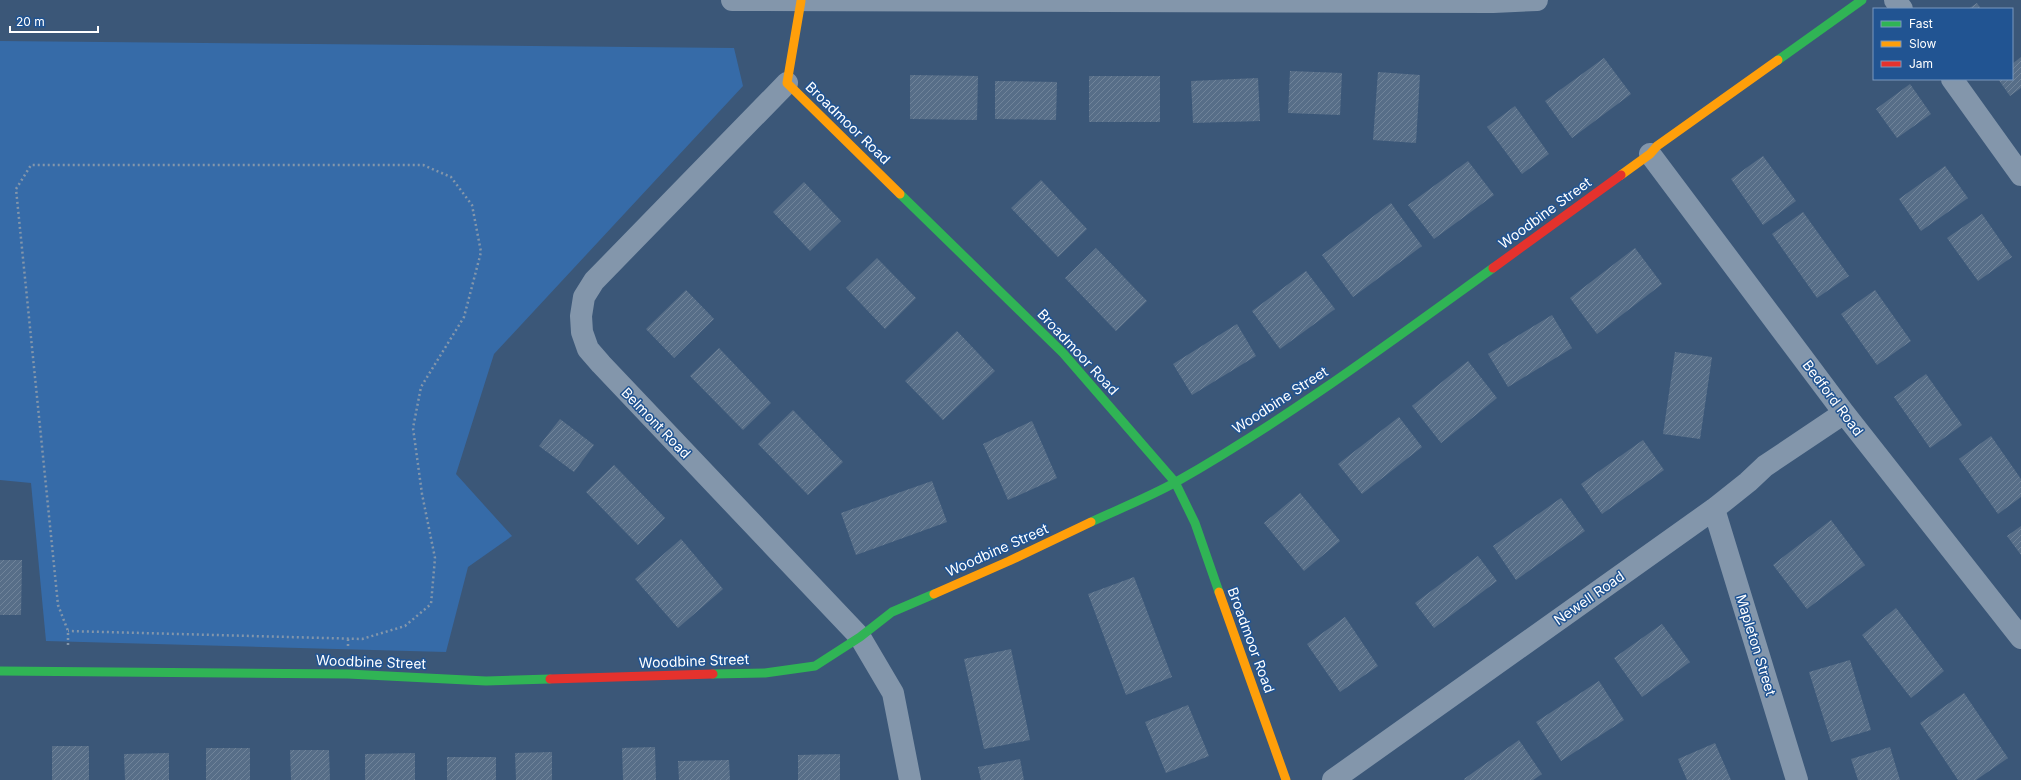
<svg xmlns="http://www.w3.org/2000/svg" width="2021" height="780" font-family="Inter,sans-serif">
<defs>
<pattern id="building-hatch" width="6" height="6" patternUnits="userSpaceOnUse"><rect width="6" height="6" fill="#576e88"/><path d="M-1 1l2-2M0 6l6-6M5 7l2-2" fill="none" stroke="#70849a"/></pattern>
</defs>
<rect width="100%" height="100%" fill="#3b5778"/>
<path fill="#366ba8" d="M0 41 734 48 743 86 494 354 456 474 512 536 468 567 446 652 46 641 31 483 0 480Z"/>
<path fill="url(#building-hatch)" d="M1977 3 1981 9H1968Z
M2021 57V88L2010 96 1998 79H2012V64Z
M1604 58 1631 94 1572 138 1545 101Z
M1290 71 1342 73 1340 115 1288 113Z
M1378 72 1420 75 1416 143 1373 140Z
M910 75 978 76 977 120 910 119Z
M1089 76H1160V122H1089Z
M1258 78 1260 121 1193 123 1191 81Z
M995 81 1057 82 1056 120 995 119Z
M1910 84 1931 114 1897 138 1876 109Z
M1515 106 1549 154 1522 174 1487 127Z
M1763 156 1796 201 1763 225 1731 179Z
M1468 161 1494 195 1434 239 1408 205Z
M1945 166 1968 198 1921 231 1899 199Z
M1041 180 1087 229 1058 257 1011 208Z
M804 182 841 221 810 251 773 212Z
M1391 203 1422 246 1353 297 1322 255Z
M1803 212 1849 276 1817 298 1772 234Z
M1982 214 2012 257 1978 281 1947 238Z
M1096 248 1147 301 1116 331 1065 278Z
M1635 248 1662 284 1597 334 1570 298Z
M877 258 916 298 885 329 846 288Z
M1306 271 1335 309 1280 349 1252 311Z
M686 290 714 319 674 358 646 329Z
M1875 290 1911 341 1877 365 1841 314Z
M1552 315 1572 348 1508 387 1488 354Z
M1237 324 1256 356 1192 395 1173 364Z
M957 331 995 371 943 420 905 381Z
M719 348 771 403 743 430 690 376Z
M1675 352 1712 357 1700 439 1663 434Z
M1468 361 1497 398 1441 443 1412 406Z
M1926 374 1962 425 1930 448 1894 397Z
M793 410 843 462 808 495 758 444Z
M1399 417 1422 447 1362 494 1338 464Z
M560 419 594 445 574 472 539 446Z
M1032 421 1057 478 1008 500 983 444Z
M1991 436 2021 479V497L1998 514 1959 459Z
M1643 440 1664 470 1602 514 1581 484Z
M614 465 665 518 638 545 586 492Z
M932 481 947 522 856 555 841 513Z
M1300 493 1340 541 1304 571 1264 523Z
M1561 498 1585 531 1516 580 1493 546Z
M1831 520 1865 565 1807 609 1773 565Z
M2021 526V555L2007 536Z
M681 539 723 589 678 628 635 579Z
M1478 556 1497 581 1434 628 1415 603Z
M0 560H22L21 615H0Z
M1134 577 1172 677 1126 695 1088 594Z
M1896 608 1944 671 1911 698 1862 635Z
M1345 617 1378 666 1340 692 1307 644Z
M1662 624 1690 662 1642 697 1614 658Z
M1011 649 1030 740 984 749 964 659Z
M1850 660 1871 730 1831 742 1809 672Z
M1599 681 1624 720 1561 761 1536 722Z
M1964 693 2008 758 1976 780H1958L1920 723Z
M1188 705 1209 756 1166 773 1145 722Z
M1519 740 1542 774 1533 780H1465L1464 779Z
M1715 743 1731 780H1687L1678 759Z
M52 746H89V780H52Z
M655 747 656 780H623L622 748Z
M1890 747 1900 780H1858L1851 759Z
M206 748H250V780H206Z
M290 750H329L330 780H291Z
M552 752V780H516L515 753Z
M169 753V780H125L124 754Z
M415 753V780H365V754Z
M840 754V780H798V755Z
M447 757H496V780H447Z
M1020 759 1024 780H981L978 767Z
M729 760 730 780H679L678 761Z"/>
<g fill="none" stroke-linecap="round" stroke-linejoin="round">
<path stroke="#8396ab" stroke-width="2.5" stroke-dasharray="2 3" stroke-linecap="butt" d="M348 639V648
M68 645V631L58 605 16 189 31 165H423L451 177 472 205 481 252 464 317 421 387 413 428 422 494 435 558 431 604 405 626 362 639 68 631"/>
<path stroke="#8396ab" stroke-width="22" d="M732 0 1493 2 1537 0
M1895 0 1902 9
M1952 79 2021 175
M787 83 594 281 584 297 581 316 582 332 588 349 601 364 860 637 893 693 910 780
M1650 154 1844 413 2021 638
M1714 509 1797 780
M1333 780 1714 509 1748 482 1765 466 1844 413"/>
<path stroke="#30b455" stroke-width="9" d="M1778 60 1862 0
M900 194 1063 353 1175 482 1195 523 1219 592
M1091 522C1119 509 1149 497 1176 482 1287 419 1389 343 1493 268
M0 671 348 674 486 681 550 679
M713 674 765 673 815 666 860 637 892 612 934 594"/>
<path stroke="#ff9f0a" stroke-width="9" d="M801 1 787 83 900 194
M1621 175 1650 154 1657 146 1778 60
M1219 592 1286 780
M934 594 1009 561 1091 522"/>
<path stroke="#e5322d" stroke-width="9" d="M1493 268 1621 175
M550 679 713 674"/>
</g>
<g text-anchor="middle" stroke-width="3" stroke-linejoin="round" paint-order="stroke">
<g font-size="14" fill="#fff" stroke="#215492">
<text transform="translate(848 123) rotate(44)" y="5">Broadmoor Road</text>
<text transform="translate(1545 213) rotate(-36)" y="5">Woodbine Street</text>
<text transform="translate(1078 352) rotate(47)" y="5">Broadmoor Road</text>
<text transform="translate(1833 398) rotate(53)" y="5">Bedford Road</text>
<text transform="translate(1280 400) rotate(-33)" y="5">Woodbine Street</text>
<text transform="translate(656 423) rotate(46)" y="5">Belmont Road</text>
<text transform="translate(997 550) rotate(-24)" y="5">Woodbine Street</text>
<text transform="translate(1589 598) rotate(-35)" y="5">Newell Road</text>
<text transform="translate(1251 640) rotate(70)" y="5">Broadmoor Road</text>
<text transform="translate(1756 645) rotate(73)" y="5">Mapleton Street</text>
<text transform="translate(694 661) rotate(-2)" y="5">Woodbine Street</text>
<text transform="translate(371 662) rotate(2)" y="5">Woodbine Street</text>
</g>
</g>
<rect x="1873" y="8" width="140" height="72" fill="#215492" stroke="#7a98be"/>
<rect x="1881" y="21" width="20" height="6" fill="#30b455" stroke="#7a98be"/>
<text x="1909" y="28" font-size="12" fill="#ffffff">Fast</text>
<rect x="1881" y="41" width="20" height="6" fill="#ff9f0a" stroke="#7a98be"/>
<text x="1909" y="48" font-size="12" fill="#ffffff">Slow</text>
<rect x="1881" y="61" width="20" height="6" fill="#e5322d" stroke="#7a98be"/>
<text x="1909" y="68" font-size="12" fill="#ffffff">Jam</text>
<path d="M10 26v6h88v-6" fill="none" stroke="#ffffff" stroke-width="2"/>
<text x="16" y="26" font-size="12" fill="#ffffff" stroke="#215492" stroke-width="3" paint-order="stroke">20 m</text>
</svg>
